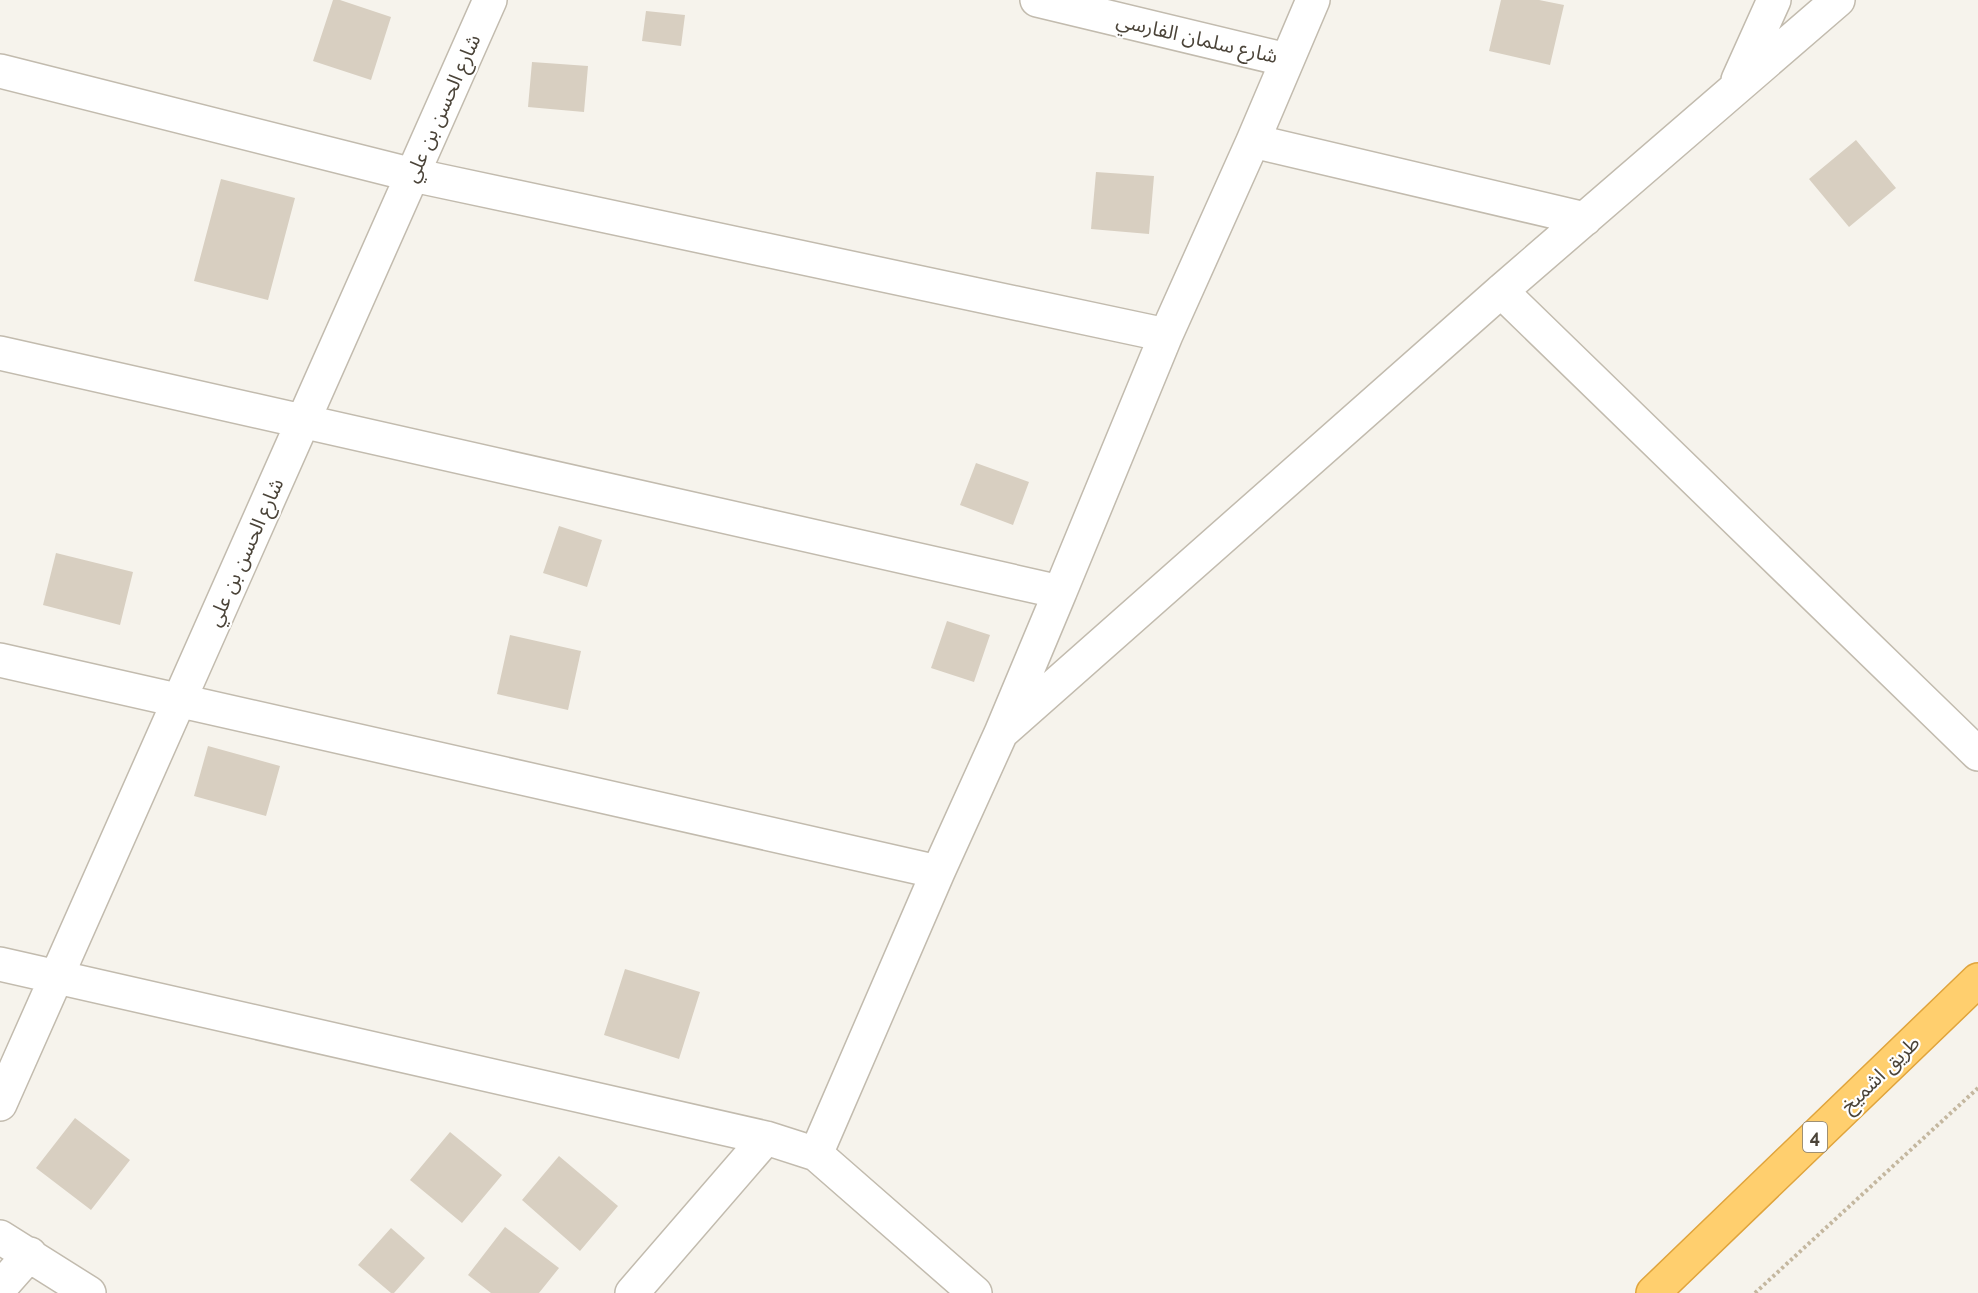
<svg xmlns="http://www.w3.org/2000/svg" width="1978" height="1293" font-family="Raleway,'Noto Sans Arabic',sans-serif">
<rect width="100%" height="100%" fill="#f6f3ec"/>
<path fill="#d8cfc1" d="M333 0H340L391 17 371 80 313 61Z
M1501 0H1539L1564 5 1550 65 1489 51Z
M646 11 685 15 681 46 642 41Z
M532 62 588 66 584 112 528 107Z
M1856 140 1896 188 1849 227 1809 179Z
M1096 172 1154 176 1149 234 1091 229Z
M221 179 295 198 268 300 194 281Z
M976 463 1029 482 1013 525 960 505Z
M559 526 602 540 587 587 543 573Z
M56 553 133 572 120 625 43 605Z
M947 621 990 635 974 682 931 668Z
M510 635 581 651 568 710 497 694Z
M208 746 280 766 266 816 194 796Z
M625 969 700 992 679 1059 604 1035Z
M75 1118 130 1160 91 1210 36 1168Z
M450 1132 502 1175 462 1223 410 1180Z
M559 1156 618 1206 580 1251 522 1200Z
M505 1227 559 1268 539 1293H491L468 1275Z
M391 1228 425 1258 394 1293H391L358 1265Z"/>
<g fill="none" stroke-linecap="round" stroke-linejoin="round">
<defs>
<path id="minor" d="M1037 0 1287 60
M0 71 413 175 1166 335
M1738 80 1774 0
M1253 141 1585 219
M1501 291 1978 754
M0 353 1060 592 1166 335 1253 141 1313 0
M0 660 938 872
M1001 733 1501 291 1838 0
M0 964 766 1138 816 1154 975 1293
M0 1104 490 0
M816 1154 938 872 1001 733 1060 592
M0 1237 89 1293
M0 1288 30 1254
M632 1293 766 1138"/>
<path id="highway" d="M1653 1293 1978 980"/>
</defs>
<use href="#minor" stroke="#c2bbae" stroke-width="36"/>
<use href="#highway" stroke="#e0a43c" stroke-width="36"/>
<path stroke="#c4b79f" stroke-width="4" stroke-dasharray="3 3" stroke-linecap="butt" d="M1755 1293 1978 1088"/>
<use href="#minor" stroke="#fff" stroke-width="33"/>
<use href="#highway" stroke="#ffcf6e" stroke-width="33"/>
</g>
<g text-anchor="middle" stroke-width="4.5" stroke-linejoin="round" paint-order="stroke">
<rect fill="#fff" stroke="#817c74" stroke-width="1.5" x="1803" y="1122" width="24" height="30" rx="4.5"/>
<g font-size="18" font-weight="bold" fill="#4b4439">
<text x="1815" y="1143">4</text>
</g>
<g font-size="20" fill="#4b4439" stroke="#fff">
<text transform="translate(1197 38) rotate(13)" y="7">شارع سلمان الفارسي</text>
<text transform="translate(442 108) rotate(-66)" y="7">شارع الحسن بن علي</text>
<text transform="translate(245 552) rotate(-66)" y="7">شارع الحسن بن علي</text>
<text transform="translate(1880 1074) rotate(-44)" y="7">طريق اشميخ</text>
</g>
</g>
</svg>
